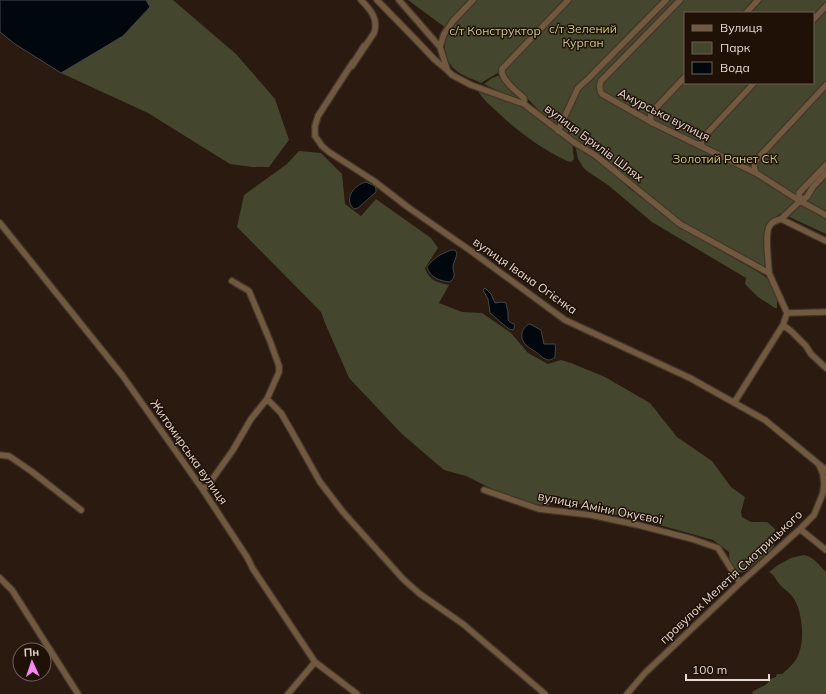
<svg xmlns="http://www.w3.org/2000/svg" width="826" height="694" font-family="Mulish,sans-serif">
<rect width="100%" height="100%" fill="#2a1a0f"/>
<path fill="#44472d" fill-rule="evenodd" d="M146 0H173L236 54 275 99 289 140 269 167H252L230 164 148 113 61 73 123 36 150 7Z
M408 0H826V234L781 213 766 224 764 234H766L767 265 764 267 759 265 730 248 680 221 630 179 589 148 559 129 550 122 501 71 481 83C473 79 465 77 458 72 444 62 441 45 450 31ZM685 13H813V83H685Z
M500 75 522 99C509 97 496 90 484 84L492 78Z
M480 91 524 107 572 143 574 159 571 162 567 161C540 148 516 130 494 109 489 104 483 99 479 93Z
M577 147 593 155 630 189 678 224 716 248 760 273 768 279 777 296V308H775L758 297 745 284 746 278 652 222 608 185 587 171 583 167 578 159 576 149Z
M299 151 321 153 342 174 345 204 361 216 376 199 431 238 438 248 425 268C430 281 436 282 449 285L439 303 462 312 482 313 511 333 528 353 548 364 561 360 571 363 605 377 650 403 677 437 712 461 731 487 745 497 741 512 742 517 751 522H767L775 529 777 539 772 549 745 572C729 576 730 564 729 552L713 540 638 519 594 511 574 501 557 500 547 506 523 502 496 491 466 476 444 470 402 434 349 378 325 323 321 312 237 227 244 195 287 164Z
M804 555C814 557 819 565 826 572V694H753L752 692 767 684 770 679 776 677 777 674H782C789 668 796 662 799 653 805 638 802 608 792 596 789 592 784 589 781 586 776 581 775 575 769 572L778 565 791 558Z"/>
<path fill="#00080e" stroke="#454749" d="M0 0H146L150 7 123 36 61 73 15 44 0 32Z
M366 182 375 186 376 189V192L358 208 354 209C343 199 354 185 366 182Z
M451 250H455L457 253C456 258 454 262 453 266 453 274 457 275 450 282 440 281 430 278 427 267 433 258 441 254 451 250Z
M485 288 491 294 495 303 502 302 506 303C506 306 508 310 508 313 508 319 507 322 514 324 515 326 514 328 513 330L509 329 490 313 488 299 483 290Z
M530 324 541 330 544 344H555C556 348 555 352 555 357 547 364 543 357 536 352 533 350 529 348 526 345 519 338 521 327 530 324Z"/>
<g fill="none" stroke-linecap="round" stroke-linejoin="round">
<defs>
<path id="minor" d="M377 0 416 40 435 60 447 70 452 75 471 85 524 104 575 143 595 155 680 224 769 273 787 313
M399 0 440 47 447 69
M680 0 601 81C599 86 599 90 602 94L653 123 756 173 800 201 826 215
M746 13 758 0
M813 20 826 6
M440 47 444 34 453 21 473 0
M353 62 318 116 315 126V136L322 146 329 152 374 181 409 208 471 251 565 320 690 378 765 420 826 470
M352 65 364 46
M352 66 374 33C379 19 370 9 361 0
M524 104V98C517 92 500 79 502 69L568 0
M652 123C650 119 650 116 652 112L685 77
M558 131 578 88 589 78 666 0
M703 147 701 144V140L754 83
M756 173C753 167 754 163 758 158L826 85
M826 173 813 187 807 197 800 201 781 219 826 241
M800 201 799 193 826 165
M0 223 122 375 203 490 247 557 253 569 315 662 357 694
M769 273C769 263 764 233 770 225 773 221 777 220 781 219
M787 313 826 312
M783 325 791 331 806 346 811 354 826 368
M267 399 281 413 292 432 320 482 343 512 403 579 420 594 463 624 545 694
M734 403 783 325 787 313
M0 455 9 456 31 471 81 510
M203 490 211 481 233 450 251 419 267 399 279 372V366L270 341 249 291 232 281
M484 490 539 509 591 515 638 525 692 539 718 548 740 583
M800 529 826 550
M0 578 12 590 78 694
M288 694 315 662
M627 694 645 673 740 583 800 529 814 515 823 493 824 484 823 474 819 465"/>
</defs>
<use href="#minor" stroke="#44352a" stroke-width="8"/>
<use href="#minor" stroke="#70593f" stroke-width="5.5"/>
</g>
<g text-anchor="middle" stroke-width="3" stroke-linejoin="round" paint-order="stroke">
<g font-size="12" fill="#c3ca8e" stroke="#201107">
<text x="583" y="33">с/т Зелений<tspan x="583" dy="14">Курган</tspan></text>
<text x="495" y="35">с/т Конструктор</text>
<text x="725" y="163">Золотий Ранет СК</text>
</g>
<g font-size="12" fill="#e5dad3" stroke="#201107">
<text transform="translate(664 115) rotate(27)" y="4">Амурська вулиця</text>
<text transform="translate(594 143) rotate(37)" y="4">вулиця Брилів Шлях</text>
<text transform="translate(525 276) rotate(35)" y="4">вулиця Івана Огієнка</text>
<text transform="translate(189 452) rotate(55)" y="4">Житомирська вулиця</text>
<text transform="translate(600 508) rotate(11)" y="4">вулиця Аміни Окуєвої</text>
<text transform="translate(731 577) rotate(-43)" y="4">провулок Мелетія Смотрицького</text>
</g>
</g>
<rect x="684" y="12" width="130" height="72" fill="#201107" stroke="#6f6159"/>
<rect x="692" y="25" width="20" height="6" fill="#70593f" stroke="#6f6159"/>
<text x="720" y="32" font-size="12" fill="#e5dad3">Вулиця</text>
<rect x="692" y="42" width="20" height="12" fill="#44472d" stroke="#6f6159"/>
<text x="720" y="52" font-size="12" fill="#e5dad3">Парк</text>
<rect x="692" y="62" width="20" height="12" fill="#00080e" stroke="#6f6159"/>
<text x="720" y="72" font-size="12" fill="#e5dad3">Вода</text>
<g transform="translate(32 662) rotate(357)"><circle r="19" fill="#201107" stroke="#6f6159"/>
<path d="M0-3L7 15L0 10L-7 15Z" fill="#f589ef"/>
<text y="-6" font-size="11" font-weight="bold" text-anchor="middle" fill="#e5dad3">Пн</text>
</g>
<path d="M686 674v6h83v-6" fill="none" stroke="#e5dad3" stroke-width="2"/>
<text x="692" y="674" font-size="12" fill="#e5dad3" stroke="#201107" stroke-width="3" paint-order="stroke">100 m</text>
</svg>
